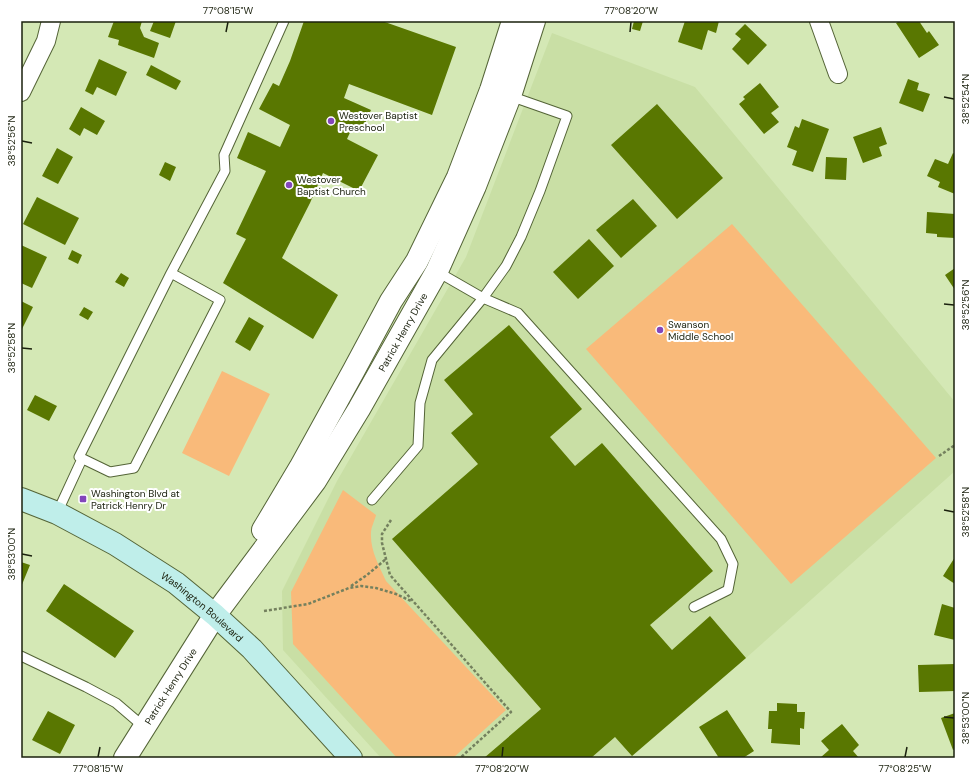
<svg xmlns="http://www.w3.org/2000/svg" width="976" height="779" font-family="'DM Sans',sans-serif">
<rect width="100%" height="100%" fill="#d4e8b5"/>
<path fill="#c9dfa5" d="M552 33 695 87 955 402V471L746 658 630 758H381L283 650 282 591 337 481 466 257Z"/>
<path fill="#f9ba7a" d="M732 224 936 458 791 584 586 349Z
M222 371 270 394 229 476 182 453Z
M343 490 376 515C375 520 371 527 371 533 370 550 379 566 386 581L506 710 453 758H397L293 644 291 592Z"/>
<path fill="#597701" d="M114 21H142L140 28 144 37 159 43 154 58 118 45 119 40 108 37Z
M154 21H176L170 38 150 31Z
M304 21H382L456 47 432 115 349 84 344 98 371 110 362 130 353 126 347 139 378 155 359 191 323 173 310 203 282 258 338 295 313 339 223 283 246 239 236 234 266 171 237 158 248 132 280 147 290 125 259 109 273 83 279 86 290 61Z
M634 21H643L640 31 632 29Z
M685 21H719L716 33 708 30 702 50 678 42Z
M900 21H919L927 33 929 31 939 45 919 58 896 23Z
M745 24 767 45 748 65 732 49 741 39 735 34Z
M99 59 127 72 116 96 97 87 93 95 85 91Z
M151 65 181 81 176 90 146 75Z
M908 79 919 83 917 90 930 94 923 112 899 103Z
M760 83 779 107 771 113 779 122 764 134 739 104 745 99 743 97Z
M657 104 723 178 677 219 611 145Z
M81 107 105 121 97 135 84 128 80 136 69 129Z
M802 119 829 129 813 172 792 165 797 151 787 147 795 126 799 128Z
M881 127 887 144 879 147 882 156 863 163 853 137Z
M57 148 73 157 58 184 42 176Z
M953 153 955 154V194L938 187 940 182 927 176 935 159 948 164Z
M826 157 847 158 846 180 825 179Z
M165 162 176 167 170 181 159 175Z
M37 197 79 218 65 245 23 224Z
M633 199 657 226 621 258 596 230Z
M927 212 955 214V238L937 237V234L926 233Z
M589 239 614 266 578 299 553 272Z
M21 245 47 257 32 288 21 283Z
M72 250 82 255 78 264 68 259Z
M955 268V290L945 275Z
M121 273 129 278 124 287 115 282Z
M21 301 33 307 22 329 21 328Z
M84 307 93 312 88 320 79 315Z
M249 317 264 326 250 351 235 342Z
M509 325 582 409 550 437 575 466 602 443 713 571 650 625 672 650 710 616 746 658 632 756 615 737 591 758H484L541 709 392 539 478 464 451 433 473 414 444 380Z
M35 395 57 406 49 421 27 410Z
M955 557V584L943 576Z
M21 562 30 565 21 587Z
M64 584 134 631 115 658 46 611Z
M942 604 955 608V640L934 635Z
M955 664V691L919 692 918 665Z
M777 703 797 704V712H805L804 729 800 728V745L771 743 772 729H768L769 711H777Z
M727 710 754 751 743 758H719L699 727Z
M48 711 75 725 60 754 32 740Z
M955 713V749L953 750 941 718Z
M842 724 859 745 853 751 859 758H820L829 750 821 741Z"/>
<g fill="none" stroke-linecap="round" stroke-linejoin="round">
<defs>
<path id="service" d="M510 96 567 116 540 191 521 237 506 266 483 298 518 313 721 539 733 564 728 590 694 607
M171 273 220 300 134 468 110 472 79 457Z
M171 273 225 171 224 155 284 21
M372 500 418 446 420 403 432 360 483 298 436 271
M57 513 82 459
M21 656 86 687 116 703 144 727"/>
<path id="minor" d="M819 21 838 74
M21 92 46 41 51 21"/>
<g id="tertiary">
<path d="M263 530 300 468 354 370 391 301 417 261 458 177 491 90 513 21"/>
<path id="s1" d="M125 758 215 615 315 481 359 409 437 271 475 186 510 96 534 21"/>
</g>
<g id="secondary">
<path id="s2" d="M21 499 57 513 115 544 176 583 215 615 252 649 351 758"/>
</g>
</defs>
<use href="#service" stroke="#546437" stroke-width="11"/>
<use href="#minor" stroke="#546437" stroke-width="20"/>
<use href="#tertiary" stroke="#546437" stroke-width="24"/>
<use href="#secondary" stroke="#546437" stroke-width="24"/>
<path stroke="#74805e" stroke-width="2.5" stroke-dasharray="3 2" stroke-linecap="butt" d="M939 456 955 445
M391 520 382 534V543L390 575 511 712 460 758
M351 586 367 575 386 559
M264 611 308 604 349 588 361 586 376 588 396 594 411 601"/>
<use href="#service" stroke="#fff" stroke-width="9"/>
<use href="#minor" stroke="#fff" stroke-width="18"/>
<use href="#tertiary" stroke="#fff" stroke-width="22"/>
<use href="#secondary" stroke="#bfeeea" stroke-width="22"/>
</g>
<path fill="none" stroke="#1a200d" stroke-width="1.5" d="M226 32 228 22M630 32 631 22M944 97 954 99M22 141 32 143M944 304 954 305M22 348 32 349M944 510 954 512M22 554 32 556M944 717 954 718M98 757 100 747M502 757 503 747M905 757 907 747"/>
<g fill="#8346bb" stroke="#fff" stroke-width="1.5">
<circle cx="331" cy="121" r="4"/>
<circle cx="289" cy="185" r="4"/>
<circle cx="660" cy="330" r="4"/>
<rect x="79" y="495" width="8" height="8" rx="2"/>
</g>
<g text-anchor="middle" stroke-width="4" stroke-linejoin="round" paint-order="stroke">
<g font-size="10" fill="#1a200d" stroke="#fff" text-anchor="start">
<text x="339" y="119">Westover Baptist<tspan x="339" dy="12">Preschool</tspan></text>
<text x="297" y="183">Westover<tspan x="297" dy="12">Baptist Church</tspan></text>
<text x="668" y="328">Swanson<tspan x="668" dy="12">Middle School</tspan></text>
<text x="91" y="497">Washington Blvd at<tspan x="91" dy="12">Patrick Henry Dr</tspan></text>
</g>
<g font-size="10" fill="#1a200d" stroke="#fff">
<text dy="4" stroke="none"><textPath href="#s1" startOffset="509">Patrick Henry Drive</textPath></text>
<text dy="4" stroke="none"><textPath href="#s2" startOffset="212">Washington Boulevard</textPath></text>
<text dy="4" stroke="none"><textPath href="#s1" startOffset="85">Patrick Henry Drive</textPath></text>
</g>
</g>
<rect width="976" height="779" fill="none" stroke="#ffffff" stroke-width="44"/>
<rect x="22" y="22" width="932" height="735" fill="none" stroke="#1a200d" stroke-width="1.5"/>
<g font-size="10" text-anchor="middle" fill="#1a200d">
<text x="228" y="14">77°08'15"W</text>
<text x="631" y="14">77°08'20"W</text>
<text transform="translate(965 99) rotate(-90)" y="4">38°52'54"N</text>
<text transform="translate(11 141) rotate(-90)" y="4">38°52'56"N</text>
<text transform="translate(965 305) rotate(-90)" y="4">38°52'56"N</text>
<text transform="translate(11 348) rotate(-90)" y="4">38°52'58"N</text>
<text transform="translate(965 512) rotate(-90)" y="4">38°52'58"N</text>
<text transform="translate(11 554) rotate(-90)" y="4">38°53'00"N</text>
<text transform="translate(965 718) rotate(-90)" y="4">38°53'00"N</text>
<text x="98" y="772">77°08'15"W</text>
<text x="502" y="772">77°08'20"W</text>
<text x="905" y="772">77°08'25"W</text>
</g>
</svg>
